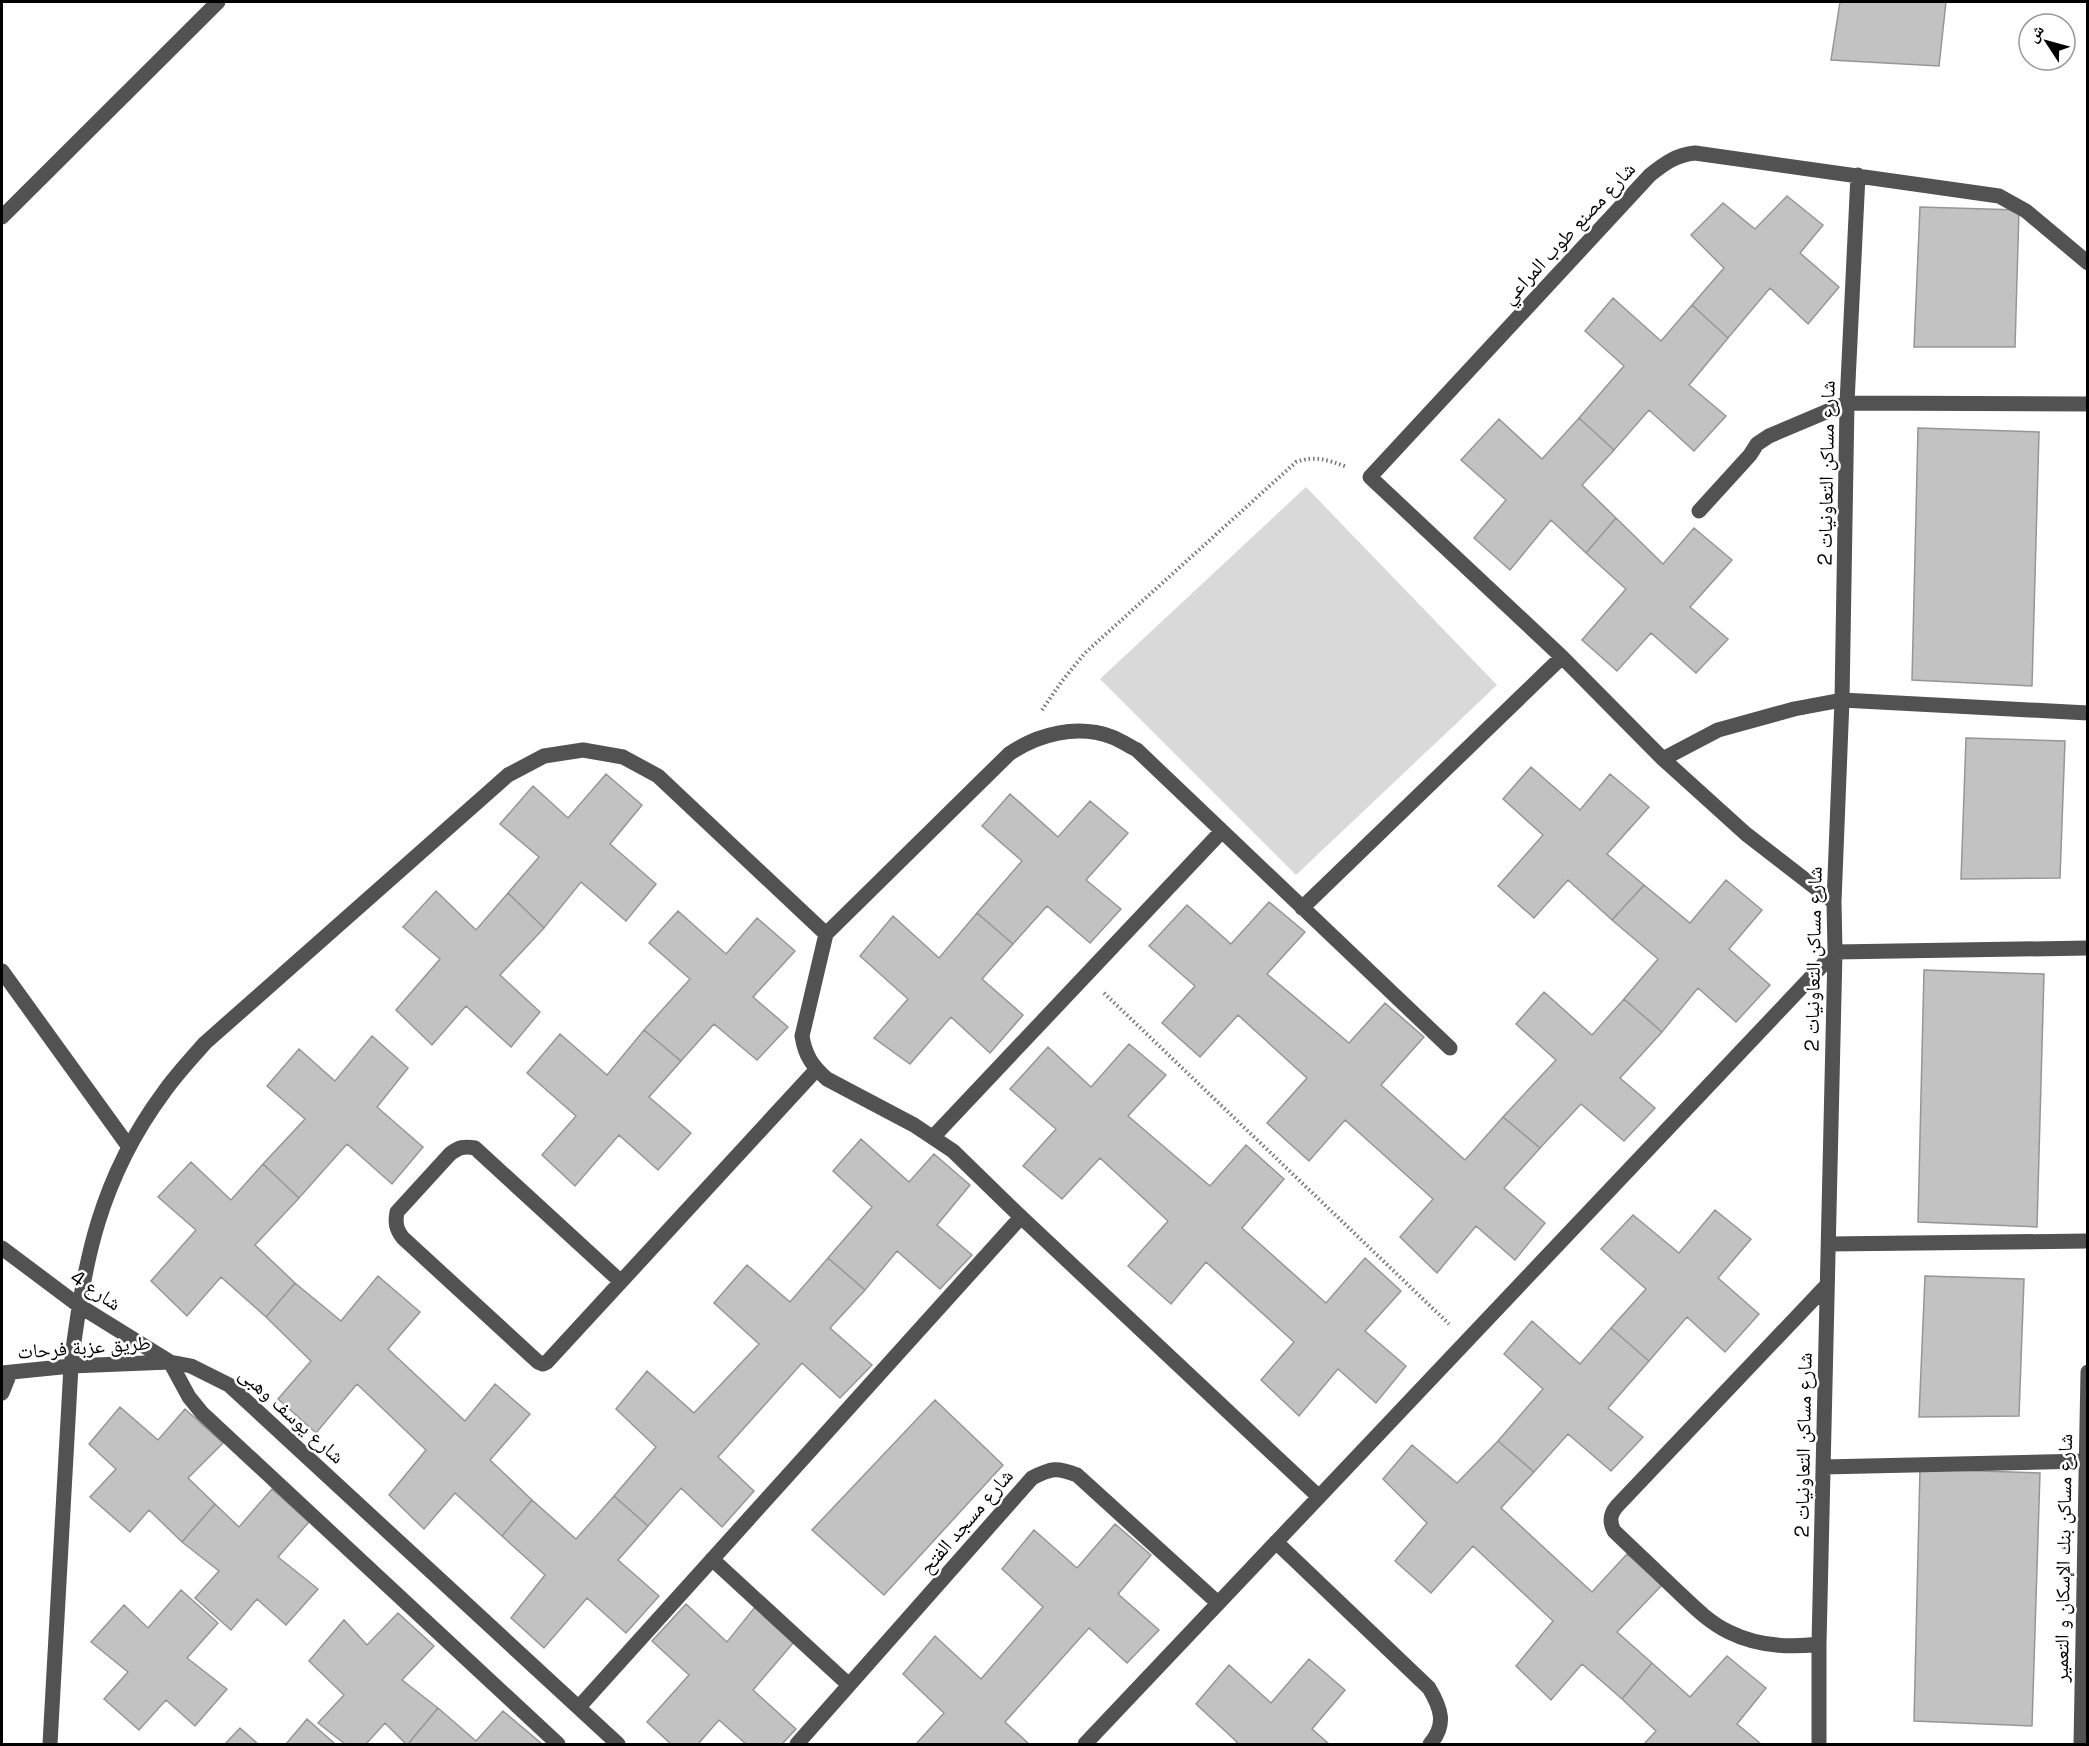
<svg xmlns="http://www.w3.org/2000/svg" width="2089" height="1746" font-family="'Space Grotesk','Noto Naskh Arabic',sans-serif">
<rect width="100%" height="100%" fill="#fff"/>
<path fill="#d9d9d9" d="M1306 487 1497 685 1296 875 1100 679Z"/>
<path fill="#c2c2c2" stroke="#969696" stroke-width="1.5" d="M1840 2H1946L1939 66 1831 60Z
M1787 196 1823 225 1800 253 1839 287 1808 324 1770 288 1728 338 1692 305 1724 268 1691 235 1723 203 1755 229Z
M1920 207 2019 210 2015 347H1914Z
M1613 298 1661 341 1692 305 1728 338 1689 385 1726 416 1694 451 1649 410 1614 450 1579 418 1624 366 1585 331Z
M1579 418 1614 450 1582 485 1616 518 1586 553 1551 520 1510 570 1474 538 1506 500 1461 460 1499 419 1542 459Z
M1918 428 2039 432 2032 686 1912 680Z
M1616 518 1663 564 1694 528 1732 560 1690 607 1728 639 1696 673 1651 633 1617 671 1582 640 1626 589 1586 553Z
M1966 738 2065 741 2060 878 1961 879Z
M1531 767 1580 810 1610 774 1649 807 1607 854 1644 885 1612 920 1568 880 1534 918 1498 886 1543 835 1503 799Z
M606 774 642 805 610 844 656 884 626 921 581 882 544 928 508 893 539 857 500 824 533 786 568 818Z
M1010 794 1058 837 1090 801 1128 833 1086 880 1121 909 1090 943 1047 906 1013 944 977 913 1022 861 982 826Z
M1726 880 1762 910 1729 949 1770 985 1736 1022 1698 988 1662 1032 1624 999 1658 959 1612 920 1644 885 1690 923Z
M436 891 476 930 508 893 544 928 500 975 540 1012 511 1047 466 1006 432 1045 396 1010 440 959 403 927Z
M1269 902 1305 932 1267 974 1349 1043 1385 1003 1424 1037 1381 1085 1465 1160 1503 1117 1540 1148 1504 1188 1545 1223 1515 1260 1476 1226 1437 1273 1400 1237 1433 1199 1345 1120 1309 1161 1267 1123 1307 1078 1238 1015 1200 1057 1162 1023 1195 986 1149 946 1187 905 1231 944Z
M678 911 726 954 757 918 795 951 753 997 788 1027 757 1060 714 1024 681 1061 644 1030 690 979 649 943Z
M977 913 1013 944 982 979 1023 1015 990 1053 951 1017 910 1064 874 1038 908 999 860 956 893 916 939 958Z
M1924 970 2044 974 2037 1227 1918 1222Z
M1544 992 1592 1035 1624 999 1662 1032 1620 1078 1655 1108 1624 1141 1581 1104 1540 1148 1503 1117 1556 1060 1516 1024Z
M644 1030 681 1061 649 1097 691 1133 658 1170 619 1135 575 1186 542 1155 576 1116 527 1073 560 1034 607 1075Z
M372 1036 408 1068 377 1107 423 1147 392 1184 347 1144 299 1198 263 1164 305 1119 267 1086 299 1049 335 1081Z
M1129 1044 1166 1075 1128 1116 1210 1186 1246 1145 1284 1179 1242 1228 1326 1303 1365 1258 1401 1291 1365 1331 1406 1366 1376 1403 1338 1369 1299 1416 1261 1380 1294 1342 1206 1262 1171 1304 1128 1266 1168 1221 1100 1158 1062 1199 1023 1166 1056 1129 1010 1089 1048 1047 1091 1087Z
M861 1139 909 1182 934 1154 970 1185 937 1225 972 1255 940 1289 897 1251 865 1290 828 1258 872 1207 833 1171Z
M191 1162 231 1200 263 1164 299 1198 255 1245 295 1283 266 1317 221 1277 187 1316 151 1281 196 1230 158 1197Z
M1715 1210 1751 1239 1718 1278 1759 1314 1725 1352 1687 1317 1649 1361 1611 1328 1646 1289 1601 1249 1633 1215 1679 1253Z
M828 1258 865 1290 830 1328 872 1365 840 1398 802 1363 718 1457 754 1491 722 1527 681 1488 648 1526 614 1496 656 1447 616 1409 647 1371 694 1413 759 1344 714 1303 747 1265 790 1302Z
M378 1276 420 1312 388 1349 465 1421 495 1384 530 1414 490 1460 532 1500 502 1536 455 1493 424 1529 389 1495 426 1450 357 1384 316 1433 278 1399 311 1361 266 1317 295 1283 341 1321Z
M1925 1276 2024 1279 2019 1416 1919 1417Z
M1532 1321 1580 1364 1611 1328 1649 1361 1608 1408 1643 1437 1611 1471 1568 1434 1534 1472 1498 1441 1543 1389 1504 1354Z
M935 1400 1003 1465 884 1595 812 1530Z
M120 1407 158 1440 185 1409 223 1443 188 1478 215 1504 182 1542 149 1510 130 1532 90 1497 116 1469 89 1444Z
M1498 1441 1534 1472 1501 1508 1592 1592 1627 1554 1662 1585 1617 1632 1652 1663 1622 1699 1582 1664 1551 1700 1516 1666 1553 1621 1473 1546 1431 1593 1395 1561 1427 1523 1383 1479 1412 1445 1457 1483Z
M1920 1469 2040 1473 2032 1726 1914 1721Z
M272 1489 309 1522 278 1557 318 1589 286 1625 257 1599 231 1630 195 1598 219 1571 182 1542 215 1504 239 1527Z
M614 1496 648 1526 618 1560 659 1596 626 1633 587 1598 544 1648 511 1618 545 1575 502 1536 532 1500 576 1539Z
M1115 1524 1151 1555 1118 1594 1159 1630 1127 1663 1089 1628 1005 1722 1029 1744H916L944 1713 903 1674 935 1636 981 1679 1043 1607 1002 1569 1034 1530 1077 1568Z
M181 1590 218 1623 187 1658 227 1689 195 1726 166 1700 139 1730 104 1699 128 1672 91 1642 124 1605 148 1628Z
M686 1604 727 1642 755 1607 794 1642 753 1690 796 1729 782 1744H746L719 1720 698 1744H671L647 1722 689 1675 652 1641Z
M398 1613 434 1646 402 1680 438 1708 408 1744H406L385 1723 366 1744H345L318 1723 344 1695 309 1661 344 1620 367 1645Z
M1727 1656 1766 1688 1737 1724 1761 1744H1644L1656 1731 1622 1699 1652 1663 1690 1697Z
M1309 1659 1345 1690 1312 1729 1329 1744H1235L1237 1742 1196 1704 1229 1665 1271 1703Z
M438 1708 476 1741 503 1711 542 1744H408Z
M307 1719 335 1744H286Z
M240 1728 258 1744H225Z"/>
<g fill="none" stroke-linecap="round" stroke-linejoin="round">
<path stroke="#747474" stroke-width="4" stroke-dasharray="1.5 3" stroke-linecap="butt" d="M1042 710 1062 681 1085 653 1296 462C1315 455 1328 460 1347 467
M1104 993 1449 1324"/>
<path stroke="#525252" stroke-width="15" d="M2 217 218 2
M1699 511 1750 455 1757 444 1769 436 1847 403 2088 404
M1562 657 1370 477 1650 175C1665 163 1676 155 1695 153L1999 196 2026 211 2088 263
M1663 759 1718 730 1794 709 1842 700 2088 713
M1302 908 1562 657 1663 759 1746 834 1834 902
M2 971 129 1147
M934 1136 1222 831
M1829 1244 2088 1241
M2 1248 78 1305 170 1362
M620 1281 475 1148C464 1146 459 1147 450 1154L397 1212C395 1223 396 1229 403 1238L538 1362 543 1364 547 1362 816 1070
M170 1362 189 1397 202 1413 558 1744
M2 1373 71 1366 170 1362 191 1366 229 1385 618 1744
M2 1393 10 1373
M1823 1467 2086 1461
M1319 1497 1021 1217 953 1151 914 1125 827 1079C812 1066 805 1055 802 1036L826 934 1009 754C1038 734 1077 724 1112 737 1120 740 1129 746 1137 750L1450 1048
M1276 1542 1429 1688C1441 1708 1447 1725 1430 1744
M712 1559 849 1685
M1819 1644C1788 1648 1757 1646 1729 1632 1708 1622 1691 1604 1675 1589 1654 1569 1634 1550 1614 1531 1609 1521 1610 1514 1617 1506L1827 1285
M579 1707 1021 1217
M50 1744 71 1366C83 1263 100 1178 164 1092 176 1075 191 1059 205 1043L508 775 544 756 583 750 623 757 658 776 826 934
M797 1744 1032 1478C1051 1468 1057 1467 1077 1475L1218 1603
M1085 1744 1835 952 2088 948
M1819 1744V1644L1835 952 1834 902 1842 700 1847 403 1858 175
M2081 1744 2088 1372"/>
</g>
<g text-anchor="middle" stroke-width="5" stroke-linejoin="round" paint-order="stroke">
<g font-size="20" fill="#000" stroke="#fff">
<text transform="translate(1568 233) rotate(-47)" y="7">شارع مصنع طوب المراعي</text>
<text transform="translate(1826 473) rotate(-89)" y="7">شارع مساكن التعاونيات 2</text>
<text transform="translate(1813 959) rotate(-89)" y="7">شارع مساكن التعاونيات 2</text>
<text transform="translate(96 1290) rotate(34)" y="7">شارع 4</text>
<text transform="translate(84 1347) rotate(-4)" y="7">طريق عزبة فرحات</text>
<text transform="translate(292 1415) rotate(42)" y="7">شارع يوسف وهبى</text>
<text transform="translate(1803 1445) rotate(-89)" y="7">شارع مساكن التعاونيات 2</text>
<text transform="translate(966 1521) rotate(-49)" y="7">شارع مسجد الفتح</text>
<text transform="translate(2063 1558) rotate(-89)" y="7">شارع مساكن بنك الإسكان و التعمير</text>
</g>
</g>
<rect width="2089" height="1746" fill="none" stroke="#000000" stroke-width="6"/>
<g transform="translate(2047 42) rotate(306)"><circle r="28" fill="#ffffff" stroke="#999999" stroke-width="1.5"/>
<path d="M0-4.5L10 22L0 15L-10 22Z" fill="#000000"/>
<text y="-9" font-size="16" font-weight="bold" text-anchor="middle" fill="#000000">ش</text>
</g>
</svg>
